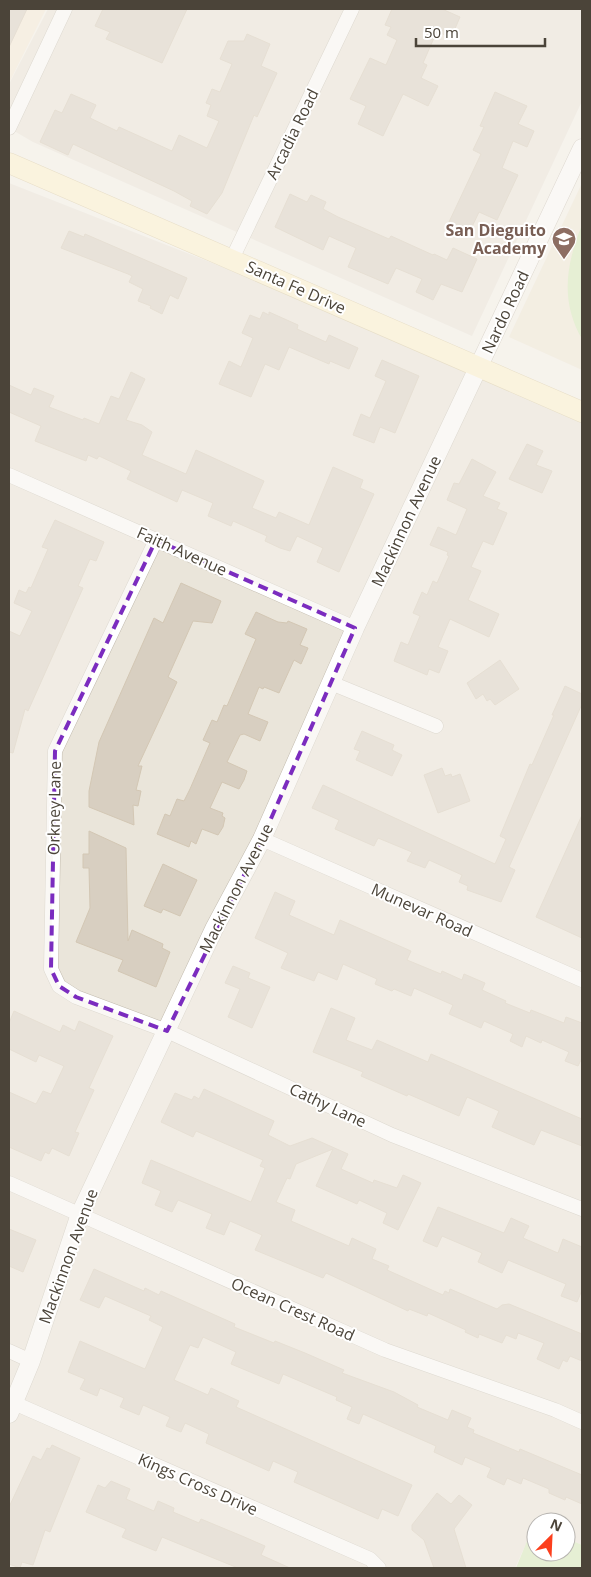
<svg xmlns="http://www.w3.org/2000/svg" width="591" height="1577" font-family="'Open Sans',sans-serif">
<rect width="100%" height="100%" fill="#f6f3ec"/>
<path fill="#eae5da" d="M48 9H582V101L472 336 33 142 9 128V84Z
M9 183 497 375 582 416V1545L566 1538V1522H536L515 1568H9Z"/>
<path fill="#f7ead8" d="M9 9H46L9 83Z"/>
<path fill="#efe8d6" d="M582 183V370L509 337Z"/>
<path fill="#d2eab5" d="M582 225V339C560 301 566 264 582 225Z
M534 1524 536 1552H566V1538L582 1545V1568H516Z"/>
<path fill="#d8cfc1" stroke="#d3c7b4" d="M9 9H27L9 47Z
M103 9H187L162 63 106 39 110 32 95 26Z
M392 9H442L460 17 451 38 437 31 423 63 427 65 421 78 438 86 428 106 403 94 383 136 358 124 366 106 350 99 370 58 386 65 397 40 387 35 391 27 385 25Z
M247 34 270 44 261 66 277 73 257 117 254 115 222 193 207 214 190 206 192 201 174 191 73 144 68 155 40 142 55 110 62 113 71 94 96 105 90 118 117 131 119 127 172 151 179 135 207 148 219 121 207 116 211 105 206 103 212 89 220 92 232 64 220 59 228 41H244Z
M495 92 527 106 518 124 534 131 527 147 513 141 502 168 518 175 497 220 479 212 470 231 449 222 481 154 473 150 484 127 480 126Z
M290 194 307 202 311 195 326 202 323 209 338 217 389 239 391 236 433 255 434 254 447 260 453 248 477 259 462 292 441 284 433 300 416 292 422 279 396 268 388 284 348 267 356 248 329 236 323 250 275 227Z
M69 231 84 237 85 234 187 278 178 299 170 295 162 314 150 308 151 306 138 301 143 289 129 282 132 276 128 274 61 248Z
M263 312 269 315V312L298 325 297 329 326 342 329 335 358 348 349 369 330 361 329 364 289 347 279 370 265 364 251 397 219 384 229 361 241 367 253 338 242 333 250 315 260 319Z
M382 360 419 376 395 433 380 427 374 443 353 435 361 414 370 418 386 381 375 376Z
M131 372 145 379 126 420 142 425 152 432 142 455 186 474 196 450 264 481 252 508 276 518 279 512 309 525 333 467 363 480 360 488 374 494 339 572 317 562 323 548 297 536 290 551 280 548 265 541 267 536 233 521 231 526 208 516 213 503 182 490 177 502 127 479 131 471 99 456 97 459 88 455 86 461 35 441 41 426 9 412V385L31 395 34 388 54 396 49 407 83 420 84 418 99 424 111 396 119 399Z
M527 444 543 451 536 465 552 471 542 493 509 479Z
M472 459 496 472 483 496 500 503 497 509 507 513 493 545 483 541 471 567 481 571 468 600 499 614 489 637 450 619 438 647 448 651 439 673 429 669 427 675 394 661 401 642 408 645 420 616 413 613 422 592 427 595 433 581 437 583 449 556 447 555 448 552 430 545 438 527 456 535 467 509 447 500 454 483 459 484Z
M55 520 104 542 96 561 90 559 78 586 83 588 28 711 25 709 13 753 9 752V631L20 636 32 611 14 603 19 590 26 593 29 587 31 588 48 549 42 547Z
M181 583 221 601 212 623 193 621 168 677 177 682 138 766H142L136 790 141 791 138 806 133 805 134 825 89 807V791L99 742 154 618 163 623Z
M256 612 278 622 287 623 288 621 307 629 300 645 308 648 301 664 294 660 279 693 264 687 263 689 259 687 248 714 268 722 260 741 244 734 240 735 227 762 247 771 244 780 239 789 222 782 210 808 223 813 222 816 225 818 223 827 218 835 202 829 196 844 191 841 189 847 157 834 165 814 170 816 177 799 184 801 190 789 210 743 203 740 212 720 217 722 224 705 227 706 256 639 245 634Z
M500 660 519 689 495 705 490 699 487 701 483 694 476 699 467 683Z
M565 686 582 694V704L509 867 515 870 501 902 467 890 468 886 459 882 462 875 429 860 425 868 407 861 412 852 378 838 374 846 335 829 339 820 312 808 323 785 495 864 506 839 500 836 530 764 532 765 554 715H552Z
M362 731 394 745 392 750 402 755 392 776 356 760 360 751 354 749Z
M442 768 445 776 451 774 452 777 460 774 470 801 438 813 424 775Z
M582 815V938L536 917Z
M89 831 126 848 128 941 132 930 163 944 162 948 170 952 156 987 118 971 123 960 76 942 90 908 89 868H83V854H89Z
M163 864 197 880 180 916 163 909 161 913 144 906Z
M275 892 295 901 289 915 334 935 340 920 411 951 407 960 441 974 442 971 462 980 464 974 485 983 482 990 506 1001 505 1003 530 1013 531 1010 564 1023 566 1017 582 1023V1058L578 1066 565 1061 569 1052 542 1040 541 1043 526 1036 522 1047 510 1041 513 1034 484 1021 481 1028 449 1014 453 1005 414 988 411 996 394 989 392 991 375 984 377 979 343 964 337 980 318 972 314 981 281 968 288 953 255 938Z
M233 966 250 973 248 978 270 987 252 1028 228 1017 240 989 225 983Z
M331 1008 355 1018 346 1040 372 1050 377 1040 428 1062 431 1054 582 1119V1146L541 1130 534 1145 492 1127 499 1111 467 1097 459 1116 408 1094 407 1096 361 1076 363 1072 313 1052Z
M14 1011 60 1032 63 1025 75 1031 79 1021 113 1036 89 1088 94 1090 75 1132 79 1133 69 1156 52 1148 49 1154 45 1152 41 1161 9 1147V1092L36 1104 43 1091 51 1094 64 1066 39 1055 36 1062 9 1049V1023Z
M204 1089 274 1121 268 1135 290 1146 312 1138 348 1154 341 1169 373 1183 374 1180 397 1188 403 1175 421 1183 398 1230 383 1223 387 1213 359 1200 357 1204 316 1186 333 1149 296 1164 290 1179 287 1178 276 1202 295 1210 291 1221 349 1246 352 1238 376 1249 372 1259 389 1266 387 1270 443 1295 445 1291 449 1293 450 1289 497 1309 502 1305 509 1304 582 1334V1361L570 1356 567 1362 563 1360 559 1369 537 1359 544 1343 518 1333 516 1339 506 1335 502 1343 479 1334 478 1338 465 1332 466 1330 428 1313 427 1316 409 1309 408 1311 326 1273 323 1278 255 1250 262 1235 230 1221 224 1235 206 1228 212 1214 178 1200 172 1212 155 1205 161 1191 142 1183 151 1160 251 1202 265 1168 260 1166 263 1160 196 1131 193 1137 161 1122 175 1093 192 1100 194 1096 199 1099Z
M438 1207 504 1233 511 1218 529 1226 523 1238 558 1253 563 1239 582 1247V1290L577 1302 561 1296 566 1284 508 1260 502 1273 478 1262 482 1253 442 1236 437 1247 423 1241Z
M9 1229 36 1240 23 1272 9 1266Z
M94 1269 144 1291 145 1288 159 1295 161 1291 235 1324 234 1327 274 1343 275 1341 305 1353 344 1370 342 1373 394 1392 418 1405 417 1407 448 1420 452 1410 471 1418 467 1427 474 1430 473 1433 519 1452 520 1449 582 1475V1504L566 1497 565 1500 549 1493V1489L523 1478 521 1484 507 1478 504 1485 487 1477 491 1468 465 1457 462 1465 434 1452 436 1446 363 1414 359 1424 347 1419 352 1407 336 1400 337 1397 283 1374 279 1384 231 1364 236 1352 203 1337 198 1348 190 1345 174 1380 208 1395 211 1388 239 1401 236 1407 412 1485 398 1516 382 1509 378 1519 294 1482 298 1472 273 1461 269 1471 206 1443 209 1434 185 1423 181 1432 166 1426 170 1417 143 1405 139 1415 120 1407 124 1398 100 1388 97 1396 80 1389 85 1379 68 1372 80 1341 145 1369 163 1327 149 1320 151 1316 105 1296 99 1308 80 1300Z
M52 1445 80 1458 50 1532 45 1530 33 1565 22 1562 20 1568 9 1564V1507L33 1456 41 1460 47 1448 50 1449Z
M111 1481 130 1489 126 1499 154 1511 158 1501 174 1508 173 1512 199 1523 201 1519 242 1536 265 1546 261 1555 290 1568H238L162 1537 156 1551 122 1537 126 1529 86 1512 98 1485 105 1488Z
M437 1493 451 1504 459 1495 472 1505 454 1529 466 1568H434L424 1540 412 1530V1525Z"/>
<g fill="none" stroke-linecap="round" stroke-linejoin="round">
<defs>
<path id="minor" d="M9 128 65 9
M232 259 352 9
M9 475 355 628
M156 540 55 751 51 969 59 986 76 997 167 1031 392 1135 582 1209
M331 683 436 726
M262 839 582 980
M9 1183 385 1350 555 1410 582 1422
M9 1351 31 1361
M14 1403 370 1559 379 1568"/>
<path id="tertiary" d="M9 1414 31 1361 80 1214 214 929 262 839 355 628 582 148"/>
<path id="secondary" d="M9 163 582 412"/>
</defs>
<use href="#minor" stroke="#c2bbae" stroke-width="15"/>
<use href="#tertiary" stroke="#c2bbae" stroke-width="19"/>
<use href="#secondary" stroke="#d6c79b" stroke-width="21"/>
<use href="#minor" stroke="#fff" stroke-width="14"/>
<use href="#tertiary" stroke="#fff" stroke-width="18"/>
<use href="#secondary" stroke="#fff3cd" stroke-width="20"/>
</g>
<path d="M0 0H591V1577H0ZM156 540 355 628 262 839 167 1031 76 997 59 986 51 969 55 751Z" fill="#f6f3ec" fill-opacity=".55" fill-rule="evenodd"/>
<path fill="none" stroke="#7b2cbf" stroke-width="4" stroke-dasharray="10 6" stroke-linejoin="round" d="M156 540 355 628 262 839 167 1031 76 997 59 986 51 969 55 751Z"/>
<defs>
<symbol id="school-pin" viewBox="-11 -11 22 30"><path d="M0 17L-7.5 6A9.5 9.5 0 1 1 7.5 6Z" fill="#8d6e63" stroke="#fff"/><path d="M0-5L7-2L0 1L-7-2ZM-4 1L0 2.5L4 1V4Q0 6-4 4Z" fill="#fff"/></symbol>
</defs>
<g fill-rule="evenodd">
<use href="#school-pin" x="550" y="225" width="28" height="38"/>
</g>
<g text-anchor="middle" stroke-width="4" stroke-linejoin="round" paint-order="stroke">
<g font-size="16" fill="#4b4439" stroke="#fff">
<text transform="translate(292 134) rotate(-64)" y="6">Arcadia Road</text>
<text transform="translate(296 287) rotate(24)" y="6">Santa Fe Drive</text>
<text transform="translate(505 312) rotate(-65)" y="6">Nardo Road</text>
<text transform="translate(406 521) rotate(-65)" y="6">Mackinnon Avenue</text>
<text transform="translate(182 551) rotate(24)" y="6">Faith Avenue</text>
<text transform="translate(54 808) rotate(-89)" y="6">Orkney Lane</text>
<text transform="translate(236 888) rotate(-63)" y="6">Mackinnon Avenue</text>
<text transform="translate(422 910) rotate(24)" y="6">Munevar Road</text>
<text transform="translate(328 1105) rotate(25)" y="6">Cathy Lane</text>
<text transform="translate(68 1256) rotate(-70)" y="6">Mackinnon Avenue</text>
<text transform="translate(293 1309) rotate(24)" y="6">Ocean Crest Road</text>
<text transform="translate(198 1484) rotate(24)" y="6">Kings Cross Drive</text>
</g>
<g font-size="16" font-weight="bold" fill="#785e54" stroke="#fff" text-anchor="end">
<text x="546" y="236">San Dieguito<tspan x="546" dy="18">Academy</tspan></text>
</g>
</g>
<rect width="591" height="1577" fill="none" stroke="#4b4439" stroke-width="20"/>
<g transform="translate(551 1537) rotate(24)"><circle r="24" fill="#ffffff" stroke="#b7b4b0"/>
<path d="M0-4L9 19L0 12L-9 19Z" fill="#fc3f1d"/>
<text y="-8" font-size="14" font-weight="bold" text-anchor="middle" fill="#4b4439">N</text>
</g>
<path d="M416 38v8h129v-8" fill="none" stroke="#4b4439" stroke-width="2.5"/>
<text x="424" y="38" font-size="15" fill="#4b4439" stroke="#ffffff" stroke-width="4" paint-order="stroke">50 m</text>
</svg>
